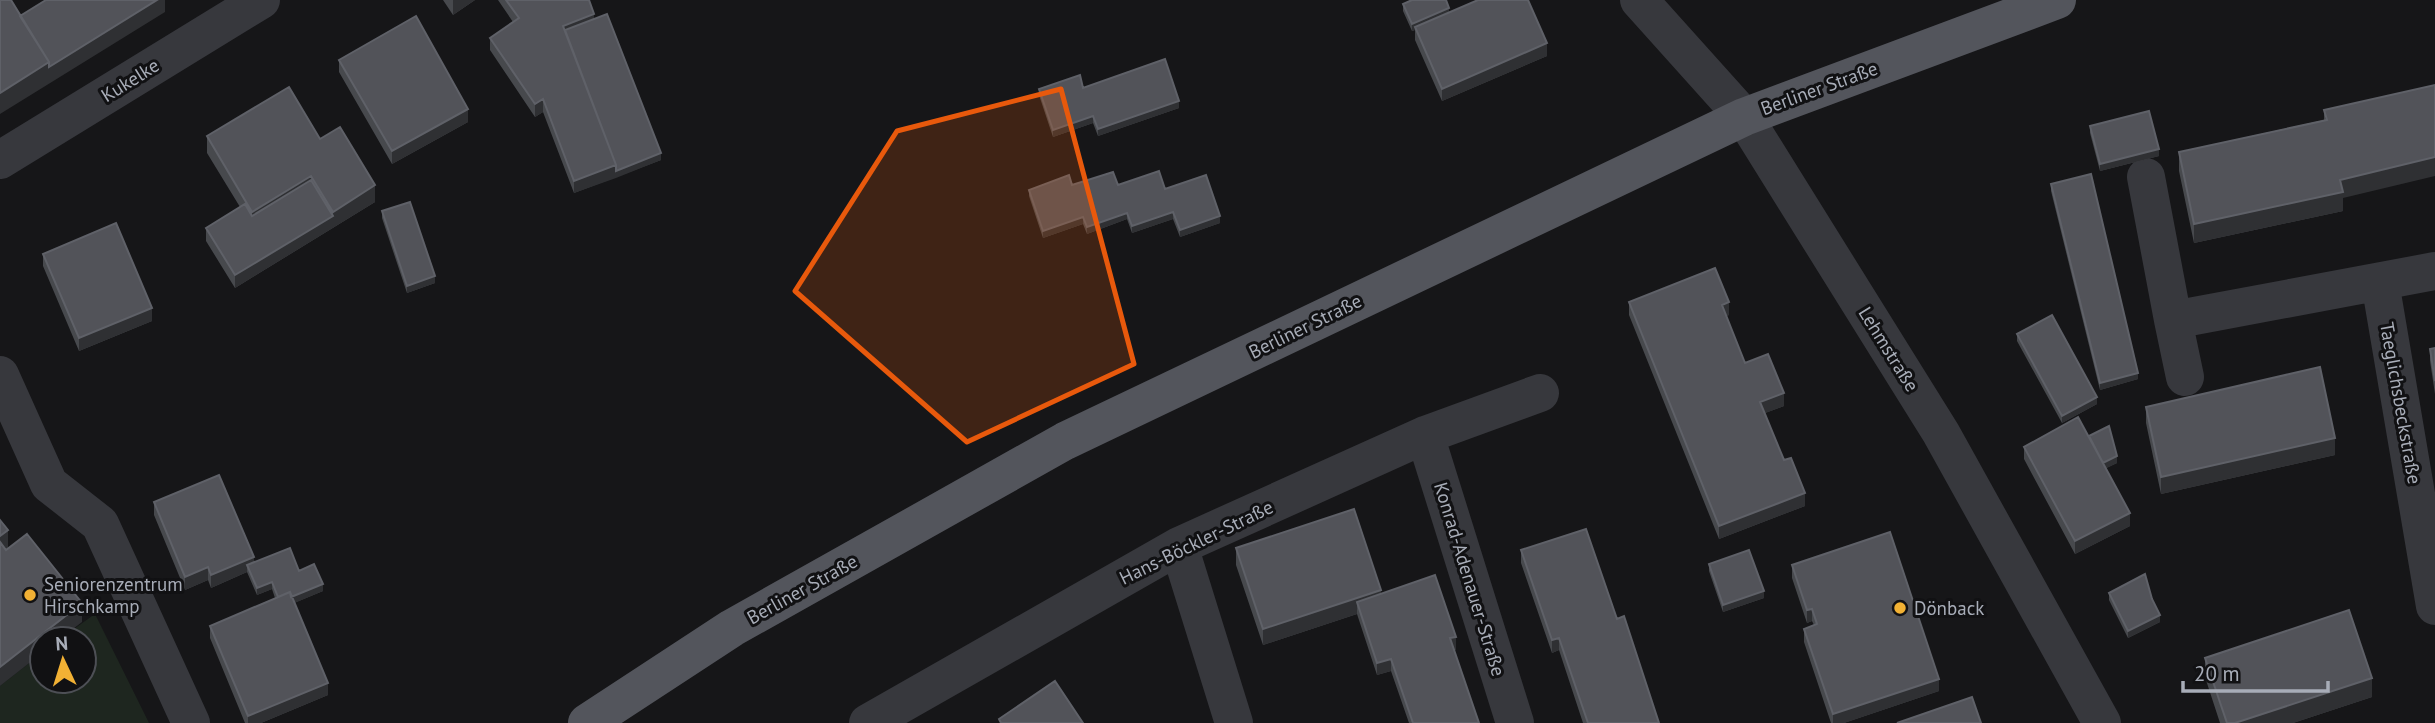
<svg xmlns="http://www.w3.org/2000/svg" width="2435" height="723" font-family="'PT Sans',sans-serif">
<rect width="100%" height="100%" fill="#161618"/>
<path fill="#1e261f" d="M95 614 149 723H0V686L42 653V681H84V639H60Z"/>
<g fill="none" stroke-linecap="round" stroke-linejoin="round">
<path stroke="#37383d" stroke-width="38" d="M1639 0 1744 117 1941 433 2102 723
M0 160 261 0
M2146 177 2173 320 2435 271
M2380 282 2435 606
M2173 320 2185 377
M0 375 49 484 100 524 191 723
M1425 435 1515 723
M1179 546 1234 723
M868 723 1179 546 1425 435 1540 393"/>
<path stroke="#53555c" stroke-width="38" d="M587 723 732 628 1065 441 1744 117 2057 0"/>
</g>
<path fill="#47494d" d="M443 0H475L453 15Z
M498 0H589L594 19 661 160 574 193 543 112 535 117 490 50V38L513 22Z
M1403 4 1449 13 1547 56 1442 101 1415 40V30L1412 31 1403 11Z
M339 60 468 122 392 164 339 72Z
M1083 88 1179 108 1098 136 1093 123 1053 137 1039 95V89Z
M2324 110 2343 198V211L2194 243 2179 171V152L2324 120Z
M2090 126 2159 156 2100 171 2090 133Z
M207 136 320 139 375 202 235 288 206 241V228L240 207 207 153Z
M2051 184 2138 379 2100 390 2051 191Z
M1072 185H1118L1165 189 1220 223 1180 237 1173 219 1132 233 1127 219 1087 234 1083 224 1043 238 1029 196V190Z
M382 211 435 283 407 293 382 218Z
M43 254 152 321 79 351 43 266Z
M1629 302 1729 315 1726 316 1745 363 1784 406 1765 413 1784 460 1805 506 1719 539 1629 315Z
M2017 334 2097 404 2062 423 2017 341Z
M2435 348V394L2430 361V349Z
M2146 407 2335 455 2161 494 2146 423Z
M2089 436 2117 463 2106 468 2130 526 2075 554 2024 459V447Z
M154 502 254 563 299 571 323 591 294 603 328 695 261 723H245L210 638V626L275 598 272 589 257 595 247 572 211 588 208 580 185 590 154 515Z
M1236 548 1381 594 1456 650H1454L1479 723H1409L1391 671 1377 675 1357 614 1263 645 1236 565Z
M1521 550 1659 723H1583L1559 650 1552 653 1521 563Z
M1709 564 1764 598 1723 612 1709 571Z
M1792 565 1939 691 1844 723H1831L1804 642V629L1814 625 1812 621 1807 623 1792 578Z
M2109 593 2160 622 2128 638 2109 600Z
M2205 658 2372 697 2293 723H2220L2205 677Z"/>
<path fill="#2f3033" d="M157 0H165V12L0 114V93L49 62Z
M453 0H475L453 15Z
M1449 8V15L1415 27V30L1412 31V24Z
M594 14V26L565 37 563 26Z
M1547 43V56L1442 101V89Z
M543 99V112L535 117V104Z
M1179 101V108L1098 136V129Z
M468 109V122L392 164V151Z
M1093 116V123L1053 137V130Z
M2159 149V156L2100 171V164Z
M661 153V160L616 178V171Z
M2435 157V176L2343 198V211L2194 243V224L2340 180Z
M616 165V178L574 193V181Z
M311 176V192L252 228V212Z
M375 185V202L235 288V275L333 216V212Z
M1173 212V219L1132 233V226Z
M1127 213V219L1087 234V227Z
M1220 216V223L1180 237V230Z
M1083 217V224L1043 238V231Z
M435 276V283L407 293V286Z
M1729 302V315L1722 318V305Z
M152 308V321L79 351V338Z
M2138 373V379L2100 390V383Z
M1784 393V406L1760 415V402Z
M2097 397V404L2062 423V416Z
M2335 438V455L2161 494V477Z
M2117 456V463L2101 471V464Z
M1805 493V506L1719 539V526Z
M2130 513V526L2075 554V541Z
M8 530V549L0 555V536Z
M254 557V569L247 565V572L211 588V575Z
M208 567V580L185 590V577Z
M272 582V589L257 595V588Z
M323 584V591L280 609V602Z
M1381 590V606L1357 602V614L1263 645V629Z
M1764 591V598L1723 612V605Z
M82 603V622L60 639H42V653L0 686V667Z
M1812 609V621L1807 623V610Z
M2160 615V622L2128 638V631Z
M1456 637V650L1450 651V638Z
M1559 638V650L1552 653V640Z
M1391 659V671L1377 675V663Z
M2372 678V697L2293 723H2235Z
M1939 679V691L1844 723H1833V714Z
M328 683V695L261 723H248V716Z"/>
<path fill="#525359" stroke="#5f6168" stroke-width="2" d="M0 0H11L49 62 0 93Z
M46 0H157L49 67V62L20 16Z
M506 0H589L594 14 563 26 616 165 574 181 543 99 535 104 490 38 519 18Z
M1412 0H1446L1449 8 1412 24 1403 4Z
M1478 0H1528L1547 43 1442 89 1415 27Z
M607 14 661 153 616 171V165L565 30Z
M416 16 468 109 392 151 339 60Z
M1165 59 1179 101 1098 129 1093 116 1053 130 1039 89 1080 75 1083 88Z
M2435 85V157L2340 180 2343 192 2194 224 2179 152 2327 120 2324 110Z
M289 87 320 139 340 127 375 185 333 212 311 176 252 212 207 136Z
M2149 111 2159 149 2100 164 2090 126Z
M1159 171 1165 189 1206 175 1220 216 1180 230 1173 212 1132 226 1127 213 1087 227 1083 217 1043 231 1029 190 1069 175 1072 185 1113 172 1118 185Z
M2091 174 2138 373 2100 383 2051 184Z
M311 180 333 216 235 275 206 228 245 204 252 216Z
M410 202 435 276 407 286 382 211Z
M116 223 152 308 79 338 43 254Z
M1715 268 1729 302 1722 305 1745 363 1768 354 1784 393 1760 402 1784 460 1791 458 1805 493 1719 526 1629 302Z
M2052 315 2097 397 2062 416 2017 334Z
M2435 348V381L2430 349Z
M2320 367 2335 438 2161 477 2146 407Z
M2078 417 2130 513 2075 541 2024 447Z
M2109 426 2117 456 2103 463 2089 436Z
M219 475 254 557 211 575 208 567 185 577 154 502Z
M1354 509 1381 590 1263 629 1236 548Z
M0 520 8 530 0 536Z
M1586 529 1617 619 1624 616 1659 723H1588L1559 638 1552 640 1521 550Z
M1890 532 1939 679 1833 714 1804 629 1817 624 1812 609 1807 610 1792 565Z
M27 534 82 603 0 667V542L6 550Z
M290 548 299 571 314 564 323 584 291 597 290 592 278 597 272 582 257 588 247 565Z
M1749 550 1764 591 1723 605 1709 564Z
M2145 574 2152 599 2160 615 2128 631 2109 593Z
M1435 575 1456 637 1450 638 1479 723H1413L1391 659 1377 663 1357 602Z
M290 592 328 683 248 716 210 626Z
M2349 610 2372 678 2235 723H2227L2205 658Z
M1055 681 1083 723H1001L999 719Z
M1972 697 1981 723H1897Z"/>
<path fill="#e8590c" fill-opacity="0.2" stroke="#e8590c" stroke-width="5" stroke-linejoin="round" d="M1061 89 1134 364 967 442 795 291 897 131Z"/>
<g fill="#f2b134" stroke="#111113" stroke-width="2.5">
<circle cx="30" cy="595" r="7"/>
<circle cx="1900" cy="608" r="7"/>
</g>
<g text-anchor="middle" stroke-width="6" stroke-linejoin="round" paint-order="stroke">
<g font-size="19" fill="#a8adb8" stroke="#111113">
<text transform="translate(130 80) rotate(-32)" y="7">Kukelke</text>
<text transform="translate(1819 88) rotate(-20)" y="7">Berliner Straße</text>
<text transform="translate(1305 326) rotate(-26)" y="7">Berliner Straße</text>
<text transform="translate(1889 349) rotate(58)" y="7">Lehmstraße</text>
<text transform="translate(2401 403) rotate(80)" y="7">Taeglichsbeckstraße</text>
<text transform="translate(1196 542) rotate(-26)" y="7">Hans-Böckler-Straße</text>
<text transform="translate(1470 579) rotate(73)" y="7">Konrad-Adenauer-Straße</text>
<text transform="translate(802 589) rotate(-29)" y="7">Berliner Straße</text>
</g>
<g font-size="19" fill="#a8adb8" stroke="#111113" text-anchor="start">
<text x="44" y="591">Seniorenzentrum<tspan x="44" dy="22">Hirschkamp</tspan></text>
<text x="1914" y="615">Dönback</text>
</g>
</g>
<g transform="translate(63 660) rotate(356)"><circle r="33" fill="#111113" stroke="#4d4f55" stroke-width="2"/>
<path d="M0-5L12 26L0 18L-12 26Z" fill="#f2b134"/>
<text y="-10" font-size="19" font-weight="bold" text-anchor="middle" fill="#a8adb8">N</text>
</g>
<path d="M2183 681v10h145v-10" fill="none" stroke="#a8adb8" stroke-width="3.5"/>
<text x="2194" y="681" font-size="21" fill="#a8adb8" stroke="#111113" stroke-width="5" paint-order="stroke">20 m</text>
</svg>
